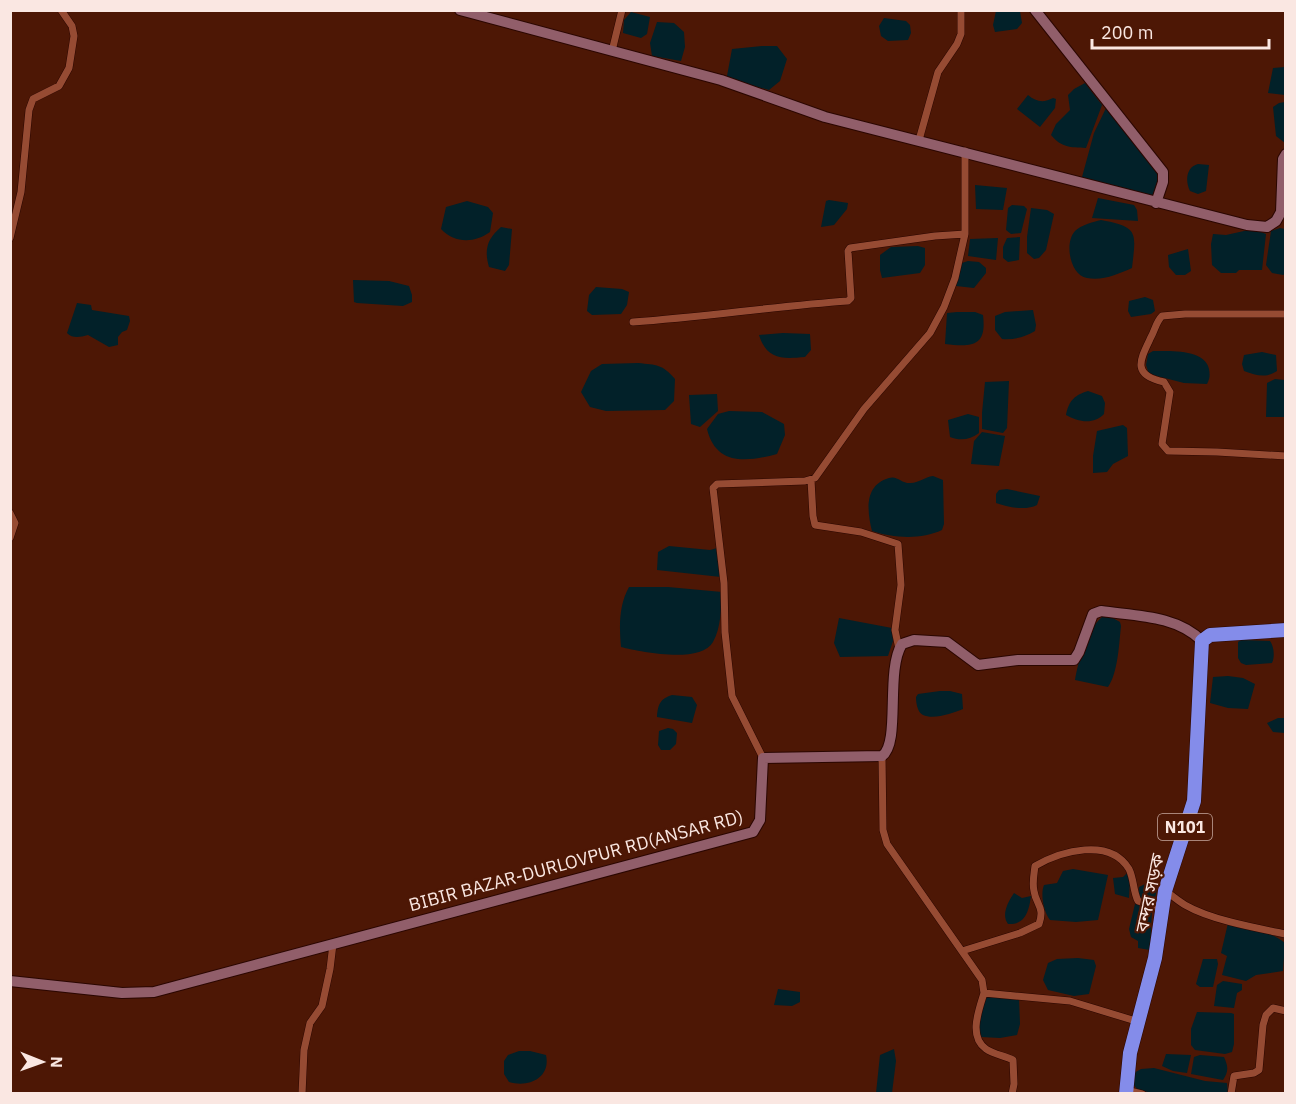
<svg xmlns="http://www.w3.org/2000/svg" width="1296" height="1104" font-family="'IBM Plex Sans','Noto Sans Bengali',sans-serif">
<rect width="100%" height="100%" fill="#4d1705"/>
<path fill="#022129" d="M996 11H1020L1022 23 1017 29 995 32 993 25Z
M631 12 650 17 647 34 641 38 623 33 624 20Z
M884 18 906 21 910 25 911 33 908 40 888 41 881 36 879 26Z
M657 22 674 23 684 32 685 47 681 61 652 56 650 43Z
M762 46H777L787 59 780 81 769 90 747 84 727 76 732 49Z
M1285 67V95L1268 93 1273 68Z
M1085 83 1102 105 1086 148C1070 147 1062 148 1051 135L1056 124 1070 110 1068 95 1074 89Z
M1028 95C1036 102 1044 103 1053 98L1056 99 1055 108 1040 127 1017 109Z
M1285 102H1286L1285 143 1276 136 1273 107 1279 103Z
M1106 108 1160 173 1153 197 1082 177 1094 133Z
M1198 164 1209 165 1206 191 1198 194 1190 191C1185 181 1186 167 1198 164Z
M975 185 1007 188 1003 210 976 209Z
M1098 198 1134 205 1137 210 1138 221 1092 218Z
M829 200 848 203 847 209 834 225 821 227 826 201Z
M467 201 488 207 493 213 490 232C475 243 455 244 441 229L446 207Z
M1012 205 1024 206 1027 209 1021 233 1011 234 1006 230 1008 208Z
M1031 208 1047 210 1054 214 1046 250 1039 258 1034 259 1027 253V237Z
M1101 220C1139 227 1136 232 1132 268 1118 274 1103 281 1087 278 1070 275 1064 243 1075 231 1081 225 1093 222 1101 220Z
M501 227 512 229 509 265 505 271 489 267C484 250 487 239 501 227Z
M1280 228 1285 229V274L1283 275 1272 273 1266 265 1271 231Z
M1253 229 1266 234 1262 270H1239L1236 273H1221L1212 265 1211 244 1213 234 1226 235Z
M1020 237 1019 260 1008 262 1003 258V247L1007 238Z
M998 238 996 260 968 256 970 239Z
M918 246 925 248V265L920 273 882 278 880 270V255L891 247Z
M1188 249 1191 271 1185 275H1176L1169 267 1168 255Z
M968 261 979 262 986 268V273L974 288 956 286 958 271 962 263Z
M353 280 389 281 409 286 412 295V302L403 306 357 303 354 302Z
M596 287 622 289 629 292 627 305 621 314 592 315 587 311 589 295Z
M1145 297 1153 300 1155 311 1151 314 1131 317 1128 311 1129 301Z
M77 303 91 305 92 310 129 316 130 321 127 330 122 332 118 337V345L109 347 88 335C80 337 73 339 67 333Z
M1033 310 1036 325 1035 331C1025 337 1014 340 1002 339L995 330V316L1005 312Z
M957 312H975L983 315C987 347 972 347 945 344L947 313Z
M783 333 810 334 811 350 805 357C782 359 767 360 759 335Z
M1153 351C1170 351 1205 349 1209 369 1210 375 1210 378 1207 384L1184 383 1149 374 1146 365 1148 354Z
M1262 352 1276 355 1277 371C1265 379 1256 375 1244 371L1242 364 1244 355Z
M638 363C657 365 662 364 675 379L674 401 665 410 606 411 590 407 581 392 591 371 602 364Z
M1275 379 1285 380V417H1266L1267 383Z
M1009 381 1007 428 1003 433 982 429V413L985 382Z
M1088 391 1102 396 1105 403 1104 414C1094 425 1078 422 1066 415 1069 400 1075 395 1088 391Z
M717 394 718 411 700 427 691 424 689 395Z
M729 411 762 412 784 424 785 435 777 454C747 462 716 466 707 429L718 414Z
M968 414 979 417V433C970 440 960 441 950 437L948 420Z
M1123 425 1127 428 1128 456 1113 464 1107 472 1093 473V456L1097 431Z
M982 432 1005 436 999 466 971 464 974 441Z
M933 476 943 480 944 524 942 530C921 540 893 538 872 531 867 511 864 485 889 478 897 475 902 484 911 483 918 483 925 477 933 476Z
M1007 489 1040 496 1037 505C1026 511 1007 507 996 503V494L999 490Z
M669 546 710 550 717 548 721 577 657 570 658 552Z
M629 587H668L722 592C721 609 721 628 713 642 701 664 641 652 621 647 619 626 619 605 629 587Z
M1102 617H1111L1120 622 1121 626C1119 644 1118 673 1108 687L1075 680C1079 659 1086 631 1102 617Z
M839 618 892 628 893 641 888 656 840 657 834 643Z
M1241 640 1270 641C1274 646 1275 657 1272 663L1246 665 1241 663 1238 658V642Z
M1228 676 1243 678 1255 684 1248 709 1228 708 1210 703 1213 677Z
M940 691H950L962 694 963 709C953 713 934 720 923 715 917 712 916 702 916 697L918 694Z
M672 695 692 697 697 705 692 723 657 717C658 704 660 699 672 695Z
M1278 718H1285V733L1273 732 1267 723Z
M668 728 673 729 677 733 676 744 670 750H661L658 745 659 731Z
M1073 869 1108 875 1098 920 1076 922 1050 920C1044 912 1040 895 1044 885L1057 883 1063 871Z
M1128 872 1130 879 1129 898 1115 894 1113 878 1123 877Z
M1145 884 1157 889 1154 903 1140 898 1138 894 1139 887Z
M1014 893 1022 898 1031 896C1029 910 1026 925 1008 924 1001 915 1008 902 1014 893Z
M1135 904 1146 905 1152 910 1150 950 1138 948V941L1131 937 1129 929Z
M1228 923C1246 927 1271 931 1285 943L1283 971 1256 975 1246 981 1222 975 1227 956 1221 953Z
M1078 958 1094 960 1096 966 1089 994 1074 996 1048 990 1043 980 1048 963 1057 959Z
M1203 959H1217L1218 964 1213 987H1200L1196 984Z
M1223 981 1242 984V990L1237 993 1234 1008 1214 1006 1217 985Z
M778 989 800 992V1002L792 1006 774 1005Z
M986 996 1019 998 1020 1024 1017 1035 1000 1038 981 1037 978 1021Z
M1197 1012 1231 1013 1234 1014V1044L1232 1052 1225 1054 1195 1050 1191 1045V1029Z
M894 1049 896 1061 892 1093H876L880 1055Z
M519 1051H530L546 1055C551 1078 529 1088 509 1082L504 1074V1061L508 1055Z
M1166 1054 1191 1055 1187 1073 1173 1071 1162 1066Z
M1200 1055 1224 1057C1228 1066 1229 1071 1223 1080L1191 1074 1194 1057Z
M1154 1068 1205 1081 1227 1083 1228 1093H1153L1138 1090 1132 1083 1134 1073 1141 1069Z"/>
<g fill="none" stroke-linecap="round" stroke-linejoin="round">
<defs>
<path id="street" d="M612 51 622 10
M919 140 938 72 957 44 961 34V10
M10 238 21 192 29 110 33 99 59 86 69 68 74 36 72 26 61 10
M1286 314H1185L1162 316C1156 322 1155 330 1151 337 1140 360 1131 375 1164 382L1170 392 1162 444 1168 451 1217 452 1286 456
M633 322C705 317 776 306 848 301L851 298 848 251 850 248 935 236 965 234
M811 480 813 516 815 525 861 532 898 544 901 585 895 630 899 649
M10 513 15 523 10 538
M882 756 883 830 887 844 982 980 984 993 1070 1001 1139 1022
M763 758 732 696 725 632 724 583 713 488 717 484 805 481 815 478 864 409 930 333 944 307 955 278 965 234V151
M1165 891C1172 895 1178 901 1185 905 1211 920 1256 928 1286 934
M962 951 1020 933 1039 924C1045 907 1036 905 1034 891 1032 883 1034 874 1035 866 1061 851 1110 837 1129 869 1134 879 1133 891 1138 901L1162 909
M984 993C979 1010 968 1036 986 1049 993 1054 1005 1056 1013 1060L1014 1084 1012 1094
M1126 1090 1142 1094
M302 1094 304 1050 310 1023 322 1006 330 969 333 944
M1231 1094 1234 1076 1254 1073 1259 1070 1263 1025 1266 1015 1273 1008 1286 1011"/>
<path id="secondary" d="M460 10 721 80 825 117 1247 225 1267 227 1276 221 1281 212 1283 159 1286 154
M1035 10 1163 172V182L1156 203
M10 981 122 993 154 992 753 832 760 820 763 758 882 756C901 743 885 671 902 644L914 640 947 642 978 665 1018 660H1074L1079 652 1093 614 1101 611C1135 616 1176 615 1202 641"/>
<path id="highway" d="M1126 1094 1130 1053 1155 958 1165 891 1194 801 1202 641 1210 635 1286 630"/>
</defs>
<use href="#street" stroke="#2a0600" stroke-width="8"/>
<use href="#secondary" stroke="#2a0600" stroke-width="12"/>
<use href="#highway" stroke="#2a0600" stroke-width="15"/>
<use href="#street" stroke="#964b33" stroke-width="7"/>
<use href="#secondary" stroke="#915e6a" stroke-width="10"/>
<use href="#highway" stroke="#848cea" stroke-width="14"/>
</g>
<g text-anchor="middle" stroke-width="4.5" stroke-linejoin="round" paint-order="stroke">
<rect fill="#4d1705" stroke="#c6a9a0" stroke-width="1.5" x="1158" y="814" width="54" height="26" rx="4.5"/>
<g font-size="16" font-weight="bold" fill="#fae7e2">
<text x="1185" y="833">N101</text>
</g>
<g font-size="18" fill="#fae7e2" stroke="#4d1705">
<text transform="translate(576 861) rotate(-15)" y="6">BIBIR BAZAR-DURLOVPUR RD(ANSAR RD)</text>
<text transform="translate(1150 893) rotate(-78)" y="6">বন্দর সড়ক</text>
</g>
</g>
<rect width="1296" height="1104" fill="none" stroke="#fae7e2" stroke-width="24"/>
<g transform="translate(42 1062) rotate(91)" stroke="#4d1705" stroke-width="4.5" paint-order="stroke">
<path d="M0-4.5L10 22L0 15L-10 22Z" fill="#fae7e2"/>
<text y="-9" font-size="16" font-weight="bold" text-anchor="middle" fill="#fae7e2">N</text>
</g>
<path d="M1092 39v9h177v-9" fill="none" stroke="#fae7e2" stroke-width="3"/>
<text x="1101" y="39" font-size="18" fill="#fae7e2" stroke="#4d1705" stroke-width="4.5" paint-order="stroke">200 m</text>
</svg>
